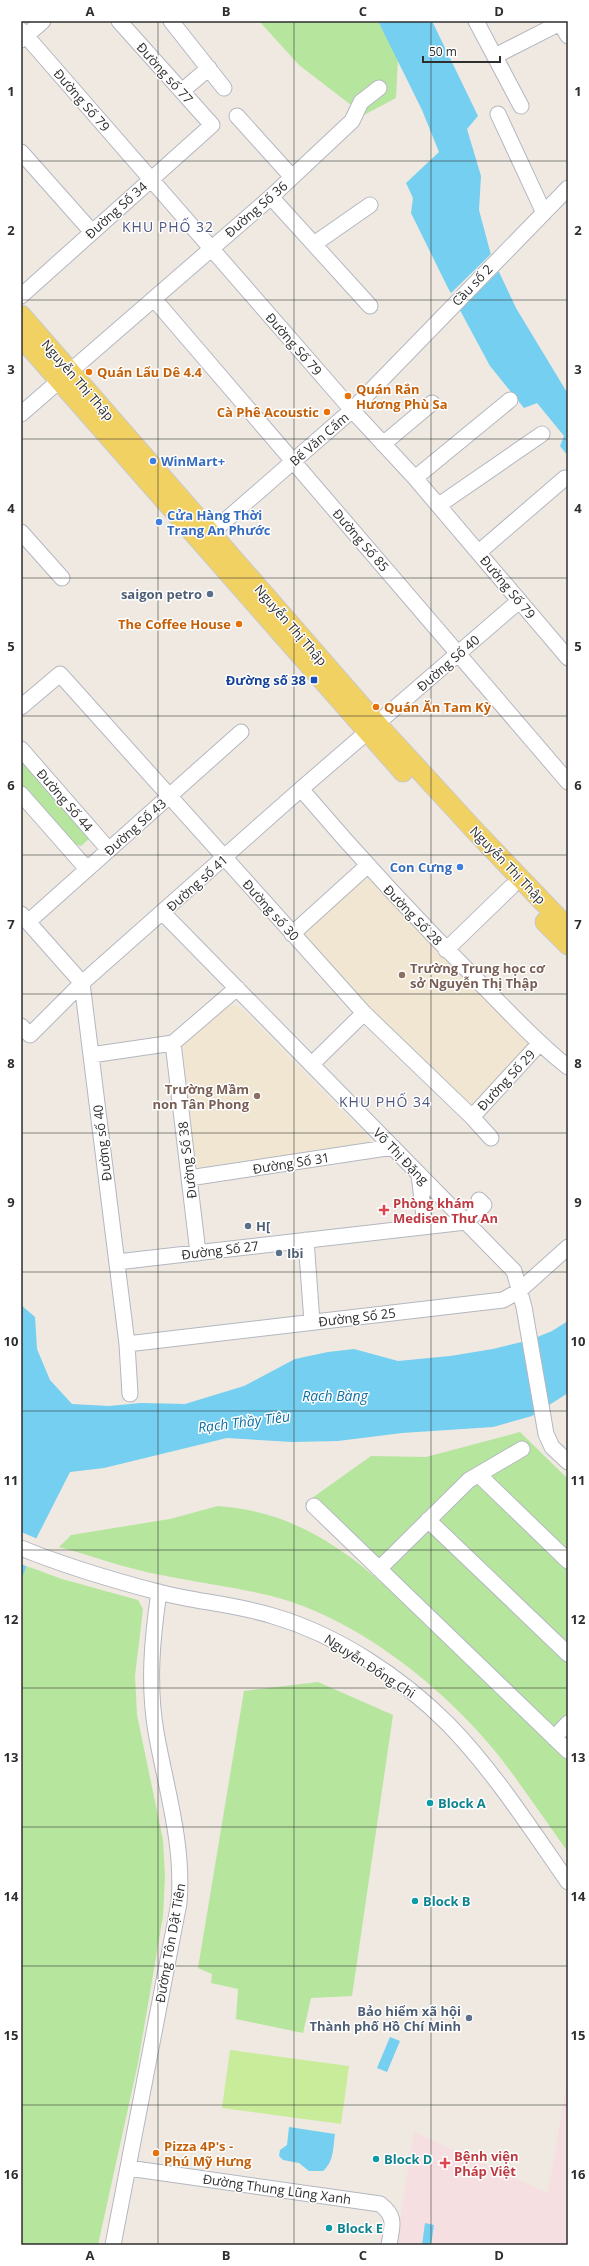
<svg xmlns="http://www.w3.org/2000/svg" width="589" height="2266" font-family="'Open Sans',sans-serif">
<rect width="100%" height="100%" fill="#efe9e1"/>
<path fill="#f0e6d1" d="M367 875 528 1037V1044L525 1050 476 1102 470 1105 367 1009 303 936 306 929Z
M230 1006H237L244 1011 369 1138 371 1142 369 1147 207 1169 199 1166 195 1160 183 1046 187 1040 225 1007Z"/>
<path fill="#f5dfe0" d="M568 2076V2245H396L414 2132 548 2193Z"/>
<path fill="#b6e59e" d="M259 21H378L398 58 396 98 364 115 299 65Z
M21 755 87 830 89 839 81 846 74 844 21 785Z
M520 1432 568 1479V1757L305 1503 371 1456 426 1457Z
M218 1506C319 1513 379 1579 447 1645 488 1683 528 1721 568 1759V1852C545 1820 523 1787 499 1756 448 1692 368 1627 289 1601 247 1588 204 1584 161 1575 127 1569 93 1556 59 1547L71 1535 170 1519Z
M21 1564 62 1579 138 1600 143 1609 135 1676 137 1715 163 1840 165 1876 163 1916 138 2063 98 2245H21Z
M318 1682 393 1715 352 1996 311 1998 303 2033 236 2019 238 1989 211 1983 212 1974 198 1968 244 1691Z"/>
<path fill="#c9ec9a" d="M230 2050 349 2066 341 2124 222 2108Z"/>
<path fill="#75cff0" d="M378 21H432L478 116 467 129 481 176 479 210 491 255 516 308 568 394V456L560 446 564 436 537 403 524 408 490 366 447 286 411 213 413 198 406 183 439 152 422 110Z
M21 1305 35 1317 37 1349 50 1380 72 1404 109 1406 141 1403 185 1404 244 1386 295 1359 328 1352 354 1349 398 1361 450 1356 493 1349 530 1340 552 1331 568 1321V1393L532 1416 493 1427 402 1433 338 1441 292 1442 227 1438 104 1468 70 1472 37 1537 21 1581Z
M390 2037 400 2041 387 2072 377 2068Z
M289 2127 335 2134C333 2147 334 2162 323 2171H309L299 2163 283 2160 279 2156 280 2150 287 2145Z
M425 2223 434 2225 431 2245H422Z"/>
<path fill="#efe9e1" d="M493 252 500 270 458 312 449 295Z
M21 1532 38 1539 28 1567 21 1564Z"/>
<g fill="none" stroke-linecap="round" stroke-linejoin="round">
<defs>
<path id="minor" d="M171 21 224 88
M476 21 521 106
M21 30 352 410 415 478 568 658
M21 40 43 21
M495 56 560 23 568 36
M182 91 209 68
M498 114 544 213
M237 116 292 177
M21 152 92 232
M271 197 370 306
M314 244 370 205
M21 296 212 125 119 21
M154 299 568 782
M21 414 271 197 352 121 361 102 379 88
M383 444 432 403
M415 478 510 400
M439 505 542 434
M21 532 62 578
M203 540 352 410 568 188
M479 552 565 478
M21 707 60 674 364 1013 472 1117 491 1138
M21 749 109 850
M301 789C359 857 419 922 482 985 510 1013 537 1043 568 1067
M21 794 87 869
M163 913 514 1271 524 1307 546 1434 552 1447 568 1462
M21 914 82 983 127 1344 130 1394
M28 922 241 732
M292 934 367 866
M446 950 511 887
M21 1026 30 1035 82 983 301 789 519 601
M173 1043 198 1253
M91 1055 173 1043 237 988
M312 1064 364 1013
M472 1117 540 1043
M419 1174 425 1226
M189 1178 393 1147
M306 1240 312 1322
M117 1262 466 1222 484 1205 479 1200
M127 1344 503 1300 519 1291 568 1247
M479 1475 568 1561
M314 1506 568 1751
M428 1520 568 1654
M21 1548C65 1566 112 1580 158 1592 196 1602 235 1604 273 1616 338 1635 401 1677 448 1724 493 1770 531 1829 568 1882
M379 1569 469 1480 522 1449
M554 1738 568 1723
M128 2168 380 2204C397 2217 392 2226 389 2245
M113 2245 179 1903C184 1844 166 1789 156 1732 148 1685 152 1639 159 1592"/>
<path id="major" d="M21 315 378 725 477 833 568 928
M21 337 403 772
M545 922 568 945"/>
</defs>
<use href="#minor" stroke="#b4b7c1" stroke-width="17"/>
<use href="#major" stroke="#c9c9c9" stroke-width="21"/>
<use href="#minor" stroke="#fff" stroke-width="15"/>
<use href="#major" stroke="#f2d163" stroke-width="19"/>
</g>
<path fill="none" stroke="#2e2e2e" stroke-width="1" stroke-opacity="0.55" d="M158 21V2245M294 21V2245M431 21V2245M21 161H568M21 300H568M21 439H568M21 578H568M21 716H568M21 855H568M21 994H568M21 1133H568M21 1272H568M21 1411H568M21 1550H568M21 1688H568M21 1827H568M21 1966H568M21 2105H568"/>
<g fill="#e8710a" stroke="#fff" stroke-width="1.5">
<circle cx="89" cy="372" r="4"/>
<circle cx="348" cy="396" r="4"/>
<circle cx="327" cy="412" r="4"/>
<circle cx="239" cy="624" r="4"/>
<circle cx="376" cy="707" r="4"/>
<circle cx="156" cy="2153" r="4"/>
</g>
<g fill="#3f7fe0" stroke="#fff" stroke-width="1.5">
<circle cx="153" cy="461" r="4"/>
<circle cx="159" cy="522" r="4"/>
<circle cx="460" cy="867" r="4"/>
</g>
<g fill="#5c6f8a" stroke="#fff" stroke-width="1.5">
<circle cx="210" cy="594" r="4"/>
<circle cx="248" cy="1226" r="4"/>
<circle cx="279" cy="1253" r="4"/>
<circle cx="469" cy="2018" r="4"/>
</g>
<rect fill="#1a4fb4" stroke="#fff" stroke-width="1.5" x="310" y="676" width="8" height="8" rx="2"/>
<g fill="#8d6e63" stroke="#fff" stroke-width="1.5">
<circle cx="402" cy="975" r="4"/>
<circle cx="257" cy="1096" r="4"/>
</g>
<g fill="#e0444e" stroke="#fff" stroke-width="1.5">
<path d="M382 1204h4v4h4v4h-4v4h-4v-4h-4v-4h4z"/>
<path d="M443 2157h4v4h4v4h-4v4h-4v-4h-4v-4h4z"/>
</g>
<g fill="#0f9aa8" stroke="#fff" stroke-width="1.5">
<circle cx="430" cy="1803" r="4"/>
<circle cx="415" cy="1901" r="4"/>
<circle cx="376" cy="2159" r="4"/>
<circle cx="329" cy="2228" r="4"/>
</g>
<g text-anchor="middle" stroke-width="3" stroke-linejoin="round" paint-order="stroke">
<g font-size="13" fill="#2e2e2e" stroke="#fff">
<text transform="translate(165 73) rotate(48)" y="5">Đường số 77</text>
<text transform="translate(82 100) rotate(49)" y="5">Đường Số 79</text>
<text transform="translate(256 209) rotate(-41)" y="5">Đường Số 36</text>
<text transform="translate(116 210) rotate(-42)" y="5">Đường Số 34</text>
<text transform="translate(472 285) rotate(-46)" y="5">Cầu số 2</text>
<text transform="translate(294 344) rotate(49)" y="5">Đường Số 79</text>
<text transform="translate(78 380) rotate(49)" y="5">Nguyễn Thị Thập</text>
<text transform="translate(319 439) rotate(-41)" y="5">Bế Văn Cấm</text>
<text transform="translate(361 540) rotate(49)" y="5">Đường Số 85</text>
<text transform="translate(508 587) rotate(50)" y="5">Đường Số 79</text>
<text transform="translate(291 625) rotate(49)" y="5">Nguyễn Thị Thập</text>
<text transform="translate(448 663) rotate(-41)" y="5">Đường Số 40</text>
<text transform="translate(65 800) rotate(49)" y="5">Đường Số 44</text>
<text transform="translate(135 827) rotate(-42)" y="5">Đường Số 43</text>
<text transform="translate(508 865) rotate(46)" y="5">Nguyễn Thị Thập</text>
<text transform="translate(197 883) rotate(-42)" y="5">Đường số 41</text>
<text transform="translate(271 910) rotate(48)" y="5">Đường số 30</text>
<text transform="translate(413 915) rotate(46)" y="5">Đường Số 28</text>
<text transform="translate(506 1080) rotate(-47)" y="5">Đường Số 29</text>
<text transform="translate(102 1143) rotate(-97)" y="5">Đường số 40</text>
<text transform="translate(401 1156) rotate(46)" y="5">Võ Thị Đặng</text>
<text transform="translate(187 1160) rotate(-97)" y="5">Đường Số 38</text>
<text transform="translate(291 1163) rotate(-9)" y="5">Đường Số 31</text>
<text transform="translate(220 1250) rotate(-7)" y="5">Đường Số 27</text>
<text transform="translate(357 1317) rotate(-7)" y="5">Đường Số 25</text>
<text transform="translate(370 1666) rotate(33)" y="5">Nguyễn Đổng Chi</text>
<text transform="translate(170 1943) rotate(-80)" y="5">Đường Tôn Dật Tiên</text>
<text transform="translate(277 2189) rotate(8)" y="5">Đường Thung Lũng Xanh</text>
</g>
<g font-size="13" font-weight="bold" fill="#c56008" stroke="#fff" text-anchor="start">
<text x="97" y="377">Quán Lẩu Dê 4.4</text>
<text x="356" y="394">Quán Rắn<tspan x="356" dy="15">Hương Phù Sa</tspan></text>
<text x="319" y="417" text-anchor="end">Cà Phê Acoustic</text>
<text x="231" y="629" text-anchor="end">The Coffee House</text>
<text x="384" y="712">Quán Ăn Tam Kỳ</text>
<text x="164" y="2151">Pizza 4P's -<tspan x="164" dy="15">Phú Mỹ Hưng</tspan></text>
</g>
<g font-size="13" font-weight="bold" fill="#366cbe" stroke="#fff" text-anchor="start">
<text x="161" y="466">WinMart+</text>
<text x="167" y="520">Cửa Hàng Thời<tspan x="167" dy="15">Trang An Phước</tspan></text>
<text x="452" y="872" text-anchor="end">Con Cưng</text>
</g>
<g font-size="13" font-weight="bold" fill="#4e5e75" stroke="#fff" text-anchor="end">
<text x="202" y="599">saigon petro</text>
<text x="256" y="1231" text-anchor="start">H[</text>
<text x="287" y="1258" text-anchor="start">Ibi</text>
<text x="461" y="2016">Bảo hiểm xã hội<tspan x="461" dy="15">Thành phố Hồ Chí Minh</tspan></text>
</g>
<g font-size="13" font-weight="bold" fill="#164399" stroke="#fff" text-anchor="end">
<text x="306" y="685">Đường số 38</text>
</g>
<g font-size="13" font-weight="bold" fill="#785e54" stroke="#fff" text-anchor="start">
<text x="410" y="973">Trường Trung học cơ<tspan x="410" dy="15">sở Nguyễn Thị Thập</tspan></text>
<text x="249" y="1094" text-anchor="end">Trường Mầm<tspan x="249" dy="15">non Tân Phong</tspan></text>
</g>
<g font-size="13" font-weight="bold" fill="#be3a42" stroke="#fff" text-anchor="start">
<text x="393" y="1208">Phòng khám<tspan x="393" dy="15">Medisen Thư An</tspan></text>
<text x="454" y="2161">Bệnh viện<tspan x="454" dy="15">Pháp Việt</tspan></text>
</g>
<g font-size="13" font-weight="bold" fill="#0d838f" stroke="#fff" text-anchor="start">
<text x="438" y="1808">Block A</text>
<text x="423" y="1906">Block B</text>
<text x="384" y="2164">Block D</text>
<text x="337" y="2233">Block E</text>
</g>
<g font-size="14" letter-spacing="1" fill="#4d5680" stroke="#fff">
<text x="168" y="232">KHU PHỐ 32</text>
<text x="385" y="1107">KHU PHỐ 34</text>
</g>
<g font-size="14" font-style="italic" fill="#0d6fa3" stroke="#fff">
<text x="335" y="1401">Rạch Bàng</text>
<text transform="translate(244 1422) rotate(-7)" y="5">Rạch Thầy Tiêu</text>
</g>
</g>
<rect width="589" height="2266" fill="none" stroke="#ffffff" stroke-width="44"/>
<path d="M423 56v6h77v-6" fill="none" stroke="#2e2e2e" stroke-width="2"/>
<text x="429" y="56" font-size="12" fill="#2e2e2e" stroke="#ffffff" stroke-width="3" paint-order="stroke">50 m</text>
<rect x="22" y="22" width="545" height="2222" fill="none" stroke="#2e2e2e" stroke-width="1.5"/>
<g font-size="13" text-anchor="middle" font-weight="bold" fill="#2e2e2e">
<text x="90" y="16">A</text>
<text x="226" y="16">B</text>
<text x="363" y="16">C</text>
<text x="499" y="16">D</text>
<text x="11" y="96">1</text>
<text x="578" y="96">1</text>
<text x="11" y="235">2</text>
<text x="578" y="235">2</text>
<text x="11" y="374">3</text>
<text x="578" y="374">3</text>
<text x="11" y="513">4</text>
<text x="578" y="513">4</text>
<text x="11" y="651">5</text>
<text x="578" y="651">5</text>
<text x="11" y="790">6</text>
<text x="578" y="790">6</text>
<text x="11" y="929">7</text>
<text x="578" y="929">7</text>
<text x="11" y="1068">8</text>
<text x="578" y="1068">8</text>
<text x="11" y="1207">9</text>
<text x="578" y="1207">9</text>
<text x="11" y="1346">10</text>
<text x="578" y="1346">10</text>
<text x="11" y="1485">11</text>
<text x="578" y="1485">11</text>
<text x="11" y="1624">12</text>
<text x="578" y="1624">12</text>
<text x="11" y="1762">13</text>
<text x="578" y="1762">13</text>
<text x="11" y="1901">14</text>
<text x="578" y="1901">14</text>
<text x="11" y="2040">15</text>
<text x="578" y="2040">15</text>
<text x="11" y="2179">16</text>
<text x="578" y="2179">16</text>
<text x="90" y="2260">A</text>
<text x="226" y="2260">B</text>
<text x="363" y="2260">C</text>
<text x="499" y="2260">D</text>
</g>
</svg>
